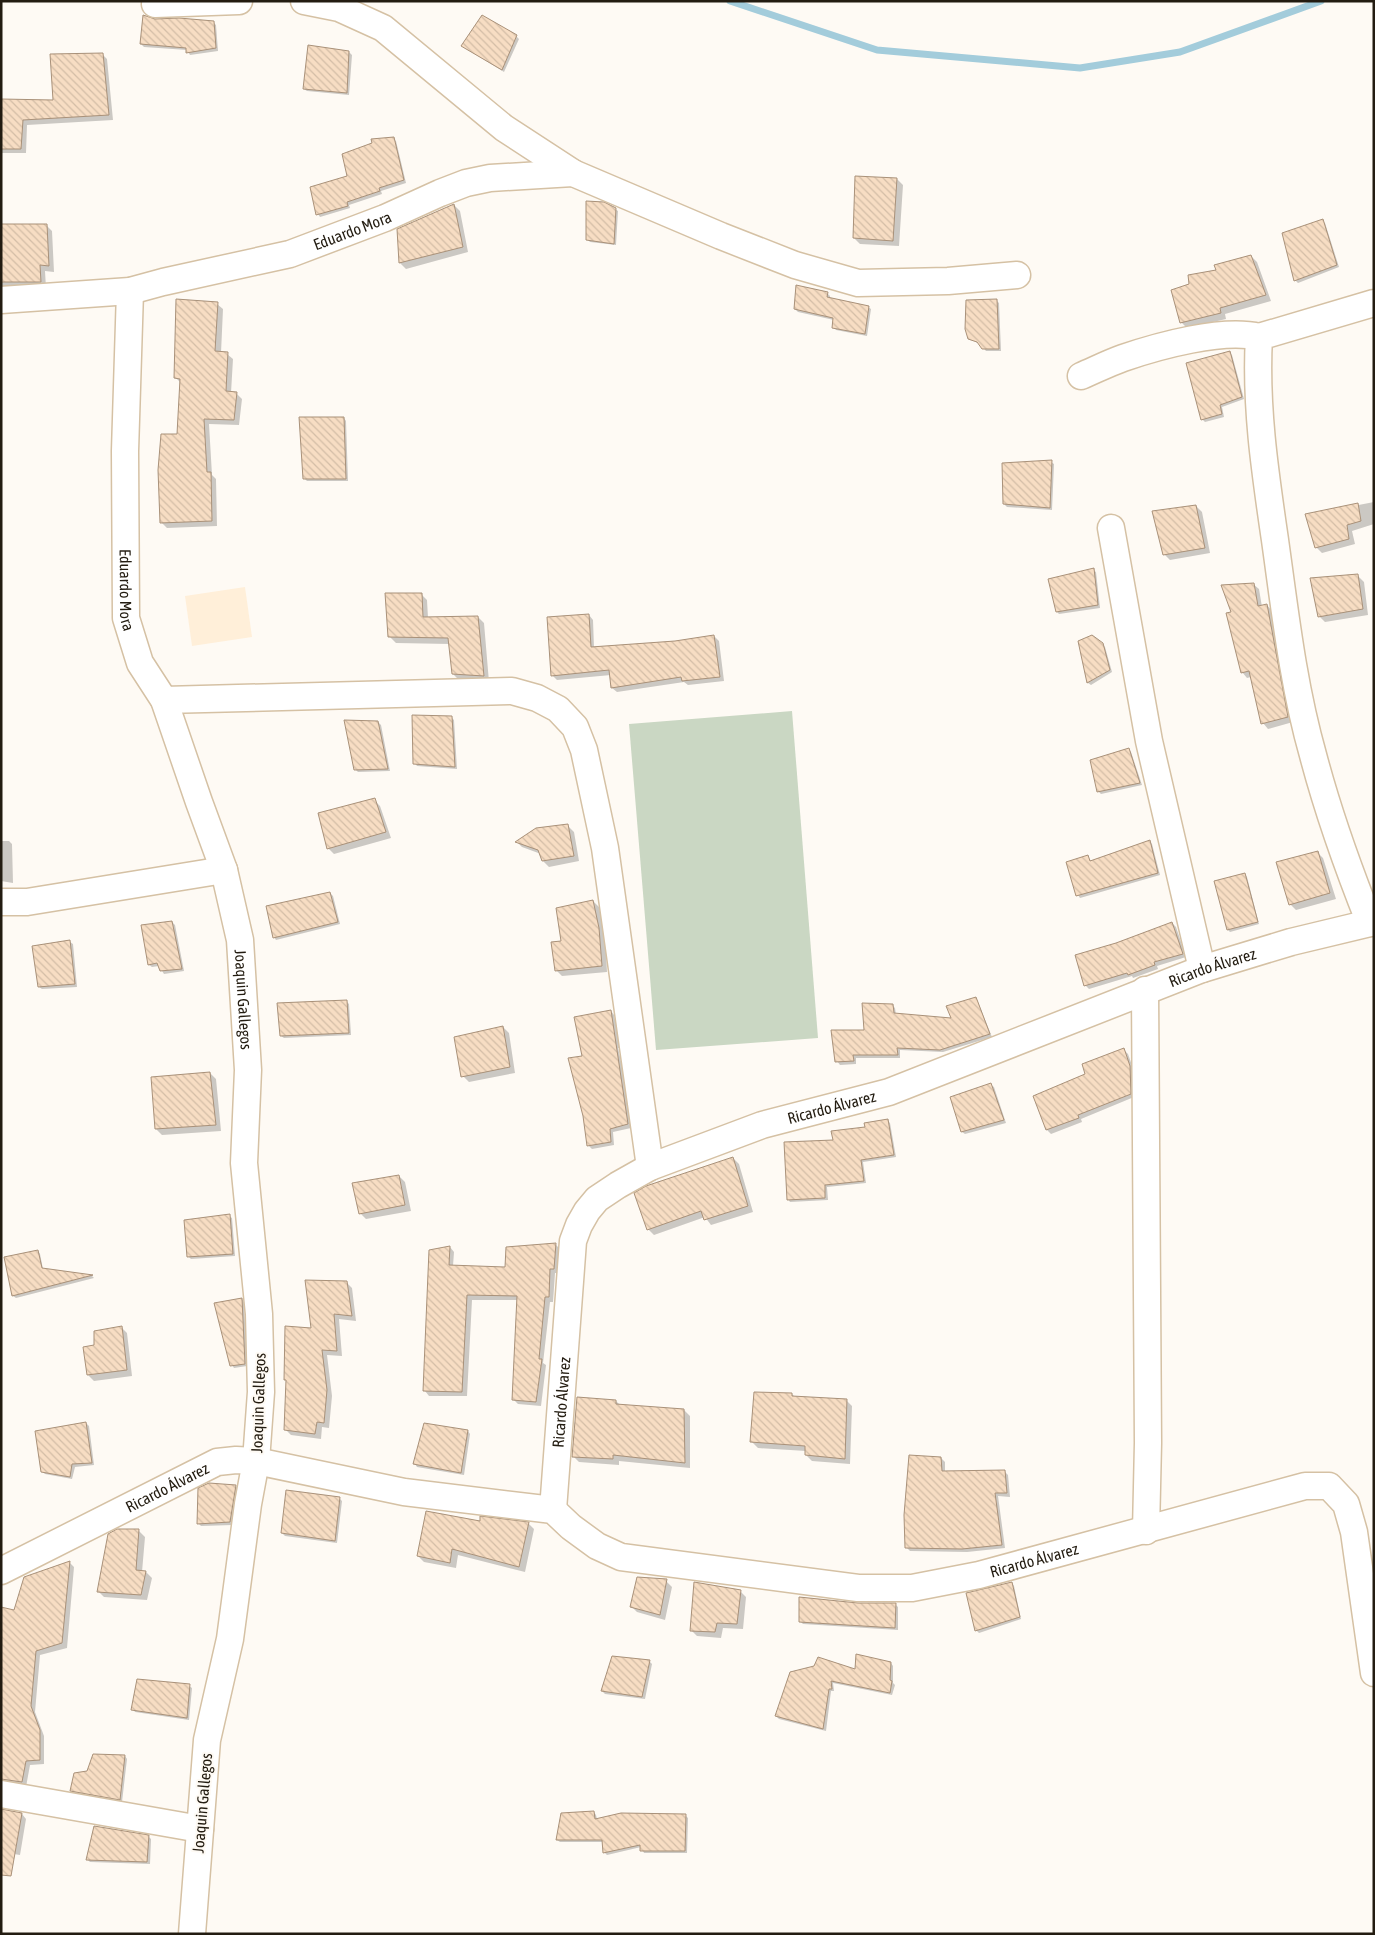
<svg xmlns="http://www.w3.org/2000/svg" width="1375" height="1935" font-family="'Asap Condensed',sans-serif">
<defs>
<pattern id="building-back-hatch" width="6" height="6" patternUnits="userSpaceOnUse" patternTransform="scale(1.25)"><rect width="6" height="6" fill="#f7ddc3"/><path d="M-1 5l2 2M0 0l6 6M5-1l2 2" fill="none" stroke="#d3bda6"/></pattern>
</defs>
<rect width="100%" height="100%" fill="#fefaf4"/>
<path fill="#ffefd9" d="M245 587 252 637 192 646 185 596Z"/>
<path fill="#cad7c3" d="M792 711 818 1038 656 1050 629 724Z"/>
<path fill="#0003" d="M155 20 213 22 216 25 218 51 190 55 187 50 144 47 141 44Z
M516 36 519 39 504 72 465 48Z
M349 52 352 55 349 95 307 91 304 89Z
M102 54 107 59 113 120 27 125 26 153H1V100L54 101Z
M393 139 396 141 406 183 381 191 382 194 349 205 350 208 320 217 318 214 349 177Z
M897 179 903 185 899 246 860 244 854 238Z
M454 205 460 211 468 252 406 269 400 263 398 230Z
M615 209 618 211 616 245 590 242 587 239Z
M1322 221 1325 223 1339 267 1298 283 1295 280Z
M46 225 52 231 54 272 45 271 46 288H1V226Z
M1251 256 1257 262 1271 301 1225 314 1226 319 1187 328 1181 322 1190 284Z
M827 293 830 296V298L868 307 871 309 867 336 836 330 834 327V320L798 312 795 309Z
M996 300 999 303 1001 351H986L980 344 969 339Z
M217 304 223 309 221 353 227 354 233 359 231 393H236L242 399 239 425 209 424 212 475 216 479 217 526 167 528 161 522 178 435 181 383 175 377Z
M1230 353 1232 355 1244 399 1222 407 1224 417 1205 422 1202 419Z
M344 418 346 421 348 481H307L304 478Z
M1051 462 1054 464 1052 510 1007 507 1004 504Z
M1374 502V524L1352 531 1355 544 1322 553 1316 547 1307 515Z
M1196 506 1202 512 1210 553 1170 560 1164 554Z
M1093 570 1096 572 1100 608 1059 614 1057 612Z
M1357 575 1364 582 1368 615 1325 622 1319 616Z
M1253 584 1259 589 1262 607 1267 605 1272 611 1293 722 1268 729 1263 723 1251 677 1247 678 1242 672 1233 613Z
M421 594 427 600 428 618 478 617 484 623 489 682 459 680 453 674 450 644 396 643 390 637Z
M589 615 593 620 594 648 675 643 714 636 719 641 724 681 688 685 684 682 617 692 612 688 611 675 557 680 552 675Z
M1080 642 1102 644 1105 647 1112 672 1091 685 1088 683Z
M451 717 454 720 457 769 417 766 415 763Z
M378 722 381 725 390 771 358 772 355 769Z
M1129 749 1131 752 1142 785 1101 794 1098 791Z
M374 800 380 806 391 838 334 854 328 848Z
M568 826 574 832 579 861 549 867 543 861 541 854 522 847 517 842Z
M1 841H9L12 844 13 883 1 881Z
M1150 842 1152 844 1160 875 1080 898 1078 895 1088 857 1092 862Z
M1317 852 1323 858 1336 899 1296 910 1290 904Z
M1245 874 1247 877 1259 924 1230 932 1228 930 1216 881Z
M330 893 333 896 340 924 276 940 274 937Z
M593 901 599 907 605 935 607 972 562 976 556 970 563 942Z
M172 922 175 925 184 971 164 974 159 966 152 967 149 965Z
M1172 923 1176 927 1186 957 1157 966 1158 969 1133 978 1132 976 1089 989 1085 985 1117 944Z
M70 942 73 944 77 987 42 989 39 987Z
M975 998 978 1002 992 1037 943 1052 900 1050V1058H856V1064L840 1065 837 1061 892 1005 895 1008 896 1015 952 1019Z
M346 1001 349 1004 351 1035 284 1038 281 1036Z
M611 1011 614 1015 621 1048H618L626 1084 631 1128 613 1132 614 1145 592 1149 589 1146 584 1115Z
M503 1027 509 1033 515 1073 469 1082 463 1076Z
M1124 1050 1128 1054 1134 1071V1097L1081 1119 1082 1122 1051 1134 1047 1130 1035 1097 1087 1074Z
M210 1073 216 1079 221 1131 162 1135 156 1129Z
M991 1085 994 1087 1006 1123 965 1134 962 1132Z
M887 1120 890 1123 896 1157 863 1162 866 1183 827 1187 828 1200 790 1202 788 1199 834 1141Z
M733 1158 739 1164 753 1212 711 1225 705 1217 654 1235 648 1229Z
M399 1176 405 1182 411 1211 366 1219 360 1213Z
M229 1216 232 1218 235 1256 191 1259 188 1256Z
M556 1245 560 1249 558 1273H555L553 1302H550L543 1363 546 1365 541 1406 518 1404 513 1399 518 1300H472L467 1396H429L425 1391 450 1247 454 1252 453 1266 506 1268Z
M38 1251 40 1254 43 1269 92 1276 94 1278 16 1298 13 1296 6 1258Z
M346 1282 352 1288 356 1321 339 1319 342 1356 327 1355 332 1396 329 1428 322 1427 321 1439 291 1435 286 1430 313 1330Z
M242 1299 244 1302 247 1366 234 1368 232 1365Z
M121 1327 127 1333 132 1376 94 1381 88 1375Z
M792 1394 795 1397 846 1400 852 1406 850 1464 812 1461 806 1455V1451L758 1448 752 1442Z
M616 1401 621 1406 684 1410 690 1416V1468L619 1461V1465L579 1462 573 1456Z
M86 1423 89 1426 94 1465 75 1467 72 1479 45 1474 42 1471Z
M468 1431 470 1434 464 1475 417 1467 415 1464Z
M941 1458 945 1462V1473L1004 1471 1008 1475 1010 1497 998 1496 1005 1548 967 1552 910 1551 906 1547Z
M236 1486 238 1489 233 1525 201 1526 198 1523Z
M339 1498 342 1501 337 1543 285 1536 282 1533Z
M481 1523H528L534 1529 525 1572 458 1555 456 1568 424 1562 418 1556Z
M139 1531 145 1537 142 1572H146L152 1578 147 1600 104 1597 98 1591Z
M69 1562 74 1567 67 1648 40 1655 35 1712 44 1736V1764L30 1765 26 1787 1 1784V1609L15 1612Z
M666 1581 672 1587 665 1620 637 1612 631 1606Z
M1012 1583 1014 1586 1021 1619 979 1633 976 1630Z
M740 1591 746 1597 743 1629 723 1628 721 1638 697 1636 691 1630Z
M895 1604 898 1607V1630L803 1624 800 1621Z
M650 1662 652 1664 645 1699 605 1694 602 1691Z
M891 1663 893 1666V1683L895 1685 892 1695 833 1683 834 1691H831L826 1731 779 1719 776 1716 815 1667 856 1670Z
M189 1686 192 1688 189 1720 135 1712 133 1709Z
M125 1756 127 1759 122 1802 74 1793 71 1790Z
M594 1812 596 1815 597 1819 685 1815 688 1818 687 1853H644L641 1847 607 1855 604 1852V1842H560L557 1840Z
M22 1814 26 1819 20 1855 1 1852Z
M148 1836 151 1839 150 1864 90 1862 87 1859Z"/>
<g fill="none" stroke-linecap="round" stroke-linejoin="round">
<path stroke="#a3ccdb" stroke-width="7" d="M730 1 877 50 1080 68 1180 52 1321 1"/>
</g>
<path fill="url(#building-back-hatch)" stroke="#a99179" d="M143 15 155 19 179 18 214 21 216 48 186 53V48L140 44Z
M482 15 517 35 502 70 461 46Z
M308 45 349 51 347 93 303 89Z
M103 53 109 115 23 120 21 149H1V99L53 100 50 54Z
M394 137 404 180 379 188 380 191 347 202 348 206 316 215 310 187 347 176 342 154 372 143 371 139Z
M855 176 897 178 893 241 853 238Z
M586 201 604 202 616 208 614 244 586 240Z
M454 204 463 247 399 263 397 229Z
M1323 219 1337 265 1294 281 1282 233Z
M1 224H47L49 266 40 265 41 282H1Z
M1251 255 1266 295 1220 308 1221 313 1180 323 1171 290 1189 284 1188 275 1216 270 1214 265Z
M796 285 828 292 827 297 869 306 865 334 832 328 833 318 794 309Z
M176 299 218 302 215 351 228 352 226 391 237 392 234 420 204 419 207 472H211L212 521 160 523 158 470 161 434H177L180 379 174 378Z
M997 299 999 349H982L977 342 968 339 965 329 966 300Z
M1230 351 1242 397 1220 405 1222 414 1201 420 1186 363Z
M299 417H344L346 479H303Z
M1052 460 1050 508 1003 504 1002 463Z
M1358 503 1361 521 1347 525 1349 539 1315 548 1305 514Z
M1196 505 1205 548 1163 555 1152 511Z
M1094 568 1098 605 1056 612 1048 579Z
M1358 574 1363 609 1318 617 1310 578Z
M1254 583 1258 606 1267 604 1288 717 1261 724 1249 671 1241 673 1226 613 1231 612 1221 585Z
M385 593H422L423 617 478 616 484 676 452 674 448 638 388 637Z
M589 614 591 647 675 641 714 635 720 677 682 681 681 677 611 688 609 670 551 676 547 617Z
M1092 635 1103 643 1110 670 1087 683 1078 641Z
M412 715 452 716 455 767 413 764Z
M344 720 378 721 388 769 354 770Z
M1129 748 1140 783 1097 792 1090 760Z
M375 798 386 832 327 849 318 813Z
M568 824 574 856 542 861 538 850 515 842 536 828Z
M1150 840 1158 873 1076 896 1066 862 1088 855 1090 861Z
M1318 851 1330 893 1289 905 1276 862Z
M1245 873 1258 922 1227 930 1214 881Z
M330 892 338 922 273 938 266 906Z
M593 900 599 928 602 966 555 971 551 942 561 941 556 908Z
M172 921 182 969 160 971 157 963 148 965 141 925Z
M1172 922 1183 954 1154 962 1155 965 1128 975 1127 973 1084 986 1075 955 1116 943Z
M70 940 75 984 38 987 32 946Z
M976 997 990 1034 940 1050 897 1048 898 1055H853L854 1061 835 1062 831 1030H864L862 1003 893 1004 894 1013 951 1018 946 1006Z
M347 1000 349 1033 280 1036 277 1003Z
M611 1010 628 1124 610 1129 611 1142 587 1146 583 1116 568 1058 582 1056 574 1017Z
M503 1026 510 1067 461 1077 454 1037Z
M1124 1048 1130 1066 1131 1094 1078 1115 1079 1118 1046 1130 1033 1096 1085 1074 1082 1064Z
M210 1072 216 1125 155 1129 151 1077Z
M991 1083 1004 1120 961 1132 950 1097Z
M888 1119 894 1155 861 1160 864 1181 825 1185V1198L787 1200 784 1142 833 1140 831 1131 865 1127 864 1123Z
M733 1157 748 1206 704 1220 701 1211 647 1230 634 1193 646 1186Z
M399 1175 405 1205 359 1214 352 1183Z
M230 1214 233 1254 187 1257 184 1220Z
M556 1243 554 1269H550L549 1297H545L539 1359H542L536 1402 512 1400 517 1296 467 1295 462 1392 423 1391 429 1250 450 1246 449 1265 505 1267 506 1247Z
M38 1250 42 1268 93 1275 12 1296 4 1257Z
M305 1280 347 1281 352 1316 334 1314 337 1351 322 1350 327 1390 324 1423 317 1422 315 1434 284 1430 286 1380H284L285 1326 311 1328Z
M242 1298 245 1364 230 1366 214 1303Z
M122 1326 127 1370 87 1375 83 1347 94 1345V1331Z
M754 1392 792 1393V1396L847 1399 845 1459 805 1455V1446L750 1442Z
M577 1397 616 1400V1404L684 1409 685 1463 613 1455V1459L572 1457Z
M86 1422 92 1463 72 1464 70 1477 41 1472 35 1431Z
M424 1423 468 1430 461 1473 413 1464Z
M909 1455 941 1457 942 1471 1005 1470 1007 1493H995L1002 1545 962 1549 905 1548 904 1515Z
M209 1483 236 1485 230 1522 197 1524 198 1488Z
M286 1490 340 1497 335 1541 281 1533Z
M426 1511 480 1521V1516L529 1522 519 1567 452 1549 450 1563 417 1556Z
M117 1529H139L136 1570 146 1571 141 1595 97 1592 108 1534Z
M70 1561 62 1643 36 1651 31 1706 40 1730V1760L26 1761 22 1782 1 1779V1607L14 1610 24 1577Z
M637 1577 667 1579 660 1615 630 1607Z
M694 1582 741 1590 737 1624 717 1623 715 1632 690 1631Z
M1012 1582 1020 1617 975 1631 966 1593Z
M799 1597 858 1603H896L895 1628 799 1622Z
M856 1654 891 1662 890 1680 892 1681 890 1693 831 1681 832 1689H829L823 1729 775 1716 790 1672 814 1666 818 1657 855 1669Z
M612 1656 650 1660 642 1697 601 1691Z
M137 1679 190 1684 187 1718 131 1710Z
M93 1754 125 1755 120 1800 70 1791 74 1773 87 1771Z
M1 1809 22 1813 11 1876 1 1875Z
M594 1811 595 1819 621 1813 686 1814 685 1851H640V1845L603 1853 602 1840H556L561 1813Z
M94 1826 149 1835 147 1862 86 1860Z"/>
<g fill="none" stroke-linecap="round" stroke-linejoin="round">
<defs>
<g id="minor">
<path d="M304 1 339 8 383 28 504 128 573 173 721 236 795 265 858 283 948 281 1017 275"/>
<path d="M155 4 239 1"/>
<path id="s1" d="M130 291 125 451 126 618 140 663 164 700 199 802 224 870 240 940 248 1070 244 1163 259 1314 261 1392 256 1461 248 1504 230 1639 207 1740 192 1934"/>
<path id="s2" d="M1 300 130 291 163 282 290 254 385 218 440 193 466 183 490 178 573 173"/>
<path d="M1081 376C1095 370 1109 363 1123 358 1158 346 1223 328 1259 337"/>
<path d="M1111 528 1149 741 1202 969"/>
<path d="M164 700 512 691 537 698 558 709 575 727 584 750 605 848 650 1167"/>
<path d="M1 902H27L224 870"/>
<path d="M1370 923C1348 868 1328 812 1313 755 1293 685 1285 611 1275 540 1265 472 1255 405 1259 337L1374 303"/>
<path d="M1145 990 1148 1443 1146 1531"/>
<path id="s3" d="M553 1510 573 1241 579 1225 587 1211 597 1199 618 1185 650 1167 762 1125 889 1092 1202 969 1291 942 1374 922"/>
<path id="s4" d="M1 1571 217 1462 236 1460 256 1461 404 1492 553 1510 571 1527 597 1546 621 1557 858 1588H912L979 1575 1305 1486H1329L1346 1504 1354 1532 1374 1673"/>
<path d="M1 1794 200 1829"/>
</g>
</defs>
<use href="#minor" stroke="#d5c1a4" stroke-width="29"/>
<use href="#minor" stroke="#fff" stroke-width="26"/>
</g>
<g text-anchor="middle" stroke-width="4" stroke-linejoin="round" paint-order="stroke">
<g font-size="16" fill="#231c11" stroke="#fefaf4">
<text dy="6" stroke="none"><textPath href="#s2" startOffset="360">Eduardo Mora</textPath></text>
<text dy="6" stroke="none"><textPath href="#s1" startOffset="299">Eduardo Mora</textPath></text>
<text dy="6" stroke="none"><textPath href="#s3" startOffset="978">Ricardo Álvarez</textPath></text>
<text dy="6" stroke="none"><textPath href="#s1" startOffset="730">Joaquin Gallegos</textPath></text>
<text dy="6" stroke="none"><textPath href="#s3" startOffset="572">Ricardo Álvarez</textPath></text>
<text dy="6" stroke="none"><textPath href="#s3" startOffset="108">Ricardo Álvarez</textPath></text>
<text transform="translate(258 1403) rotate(-88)" y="6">Joaquin Gallegos</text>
<text dy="6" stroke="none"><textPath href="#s4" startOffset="186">Ricardo Álvarez</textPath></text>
<text dy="6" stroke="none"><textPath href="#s4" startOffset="1084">Ricardo Álvarez</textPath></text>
<text transform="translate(202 1803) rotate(-85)" y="6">Joaquin Gallegos</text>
</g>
</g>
<rect width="1375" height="1935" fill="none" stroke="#231c11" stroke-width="5"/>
</svg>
